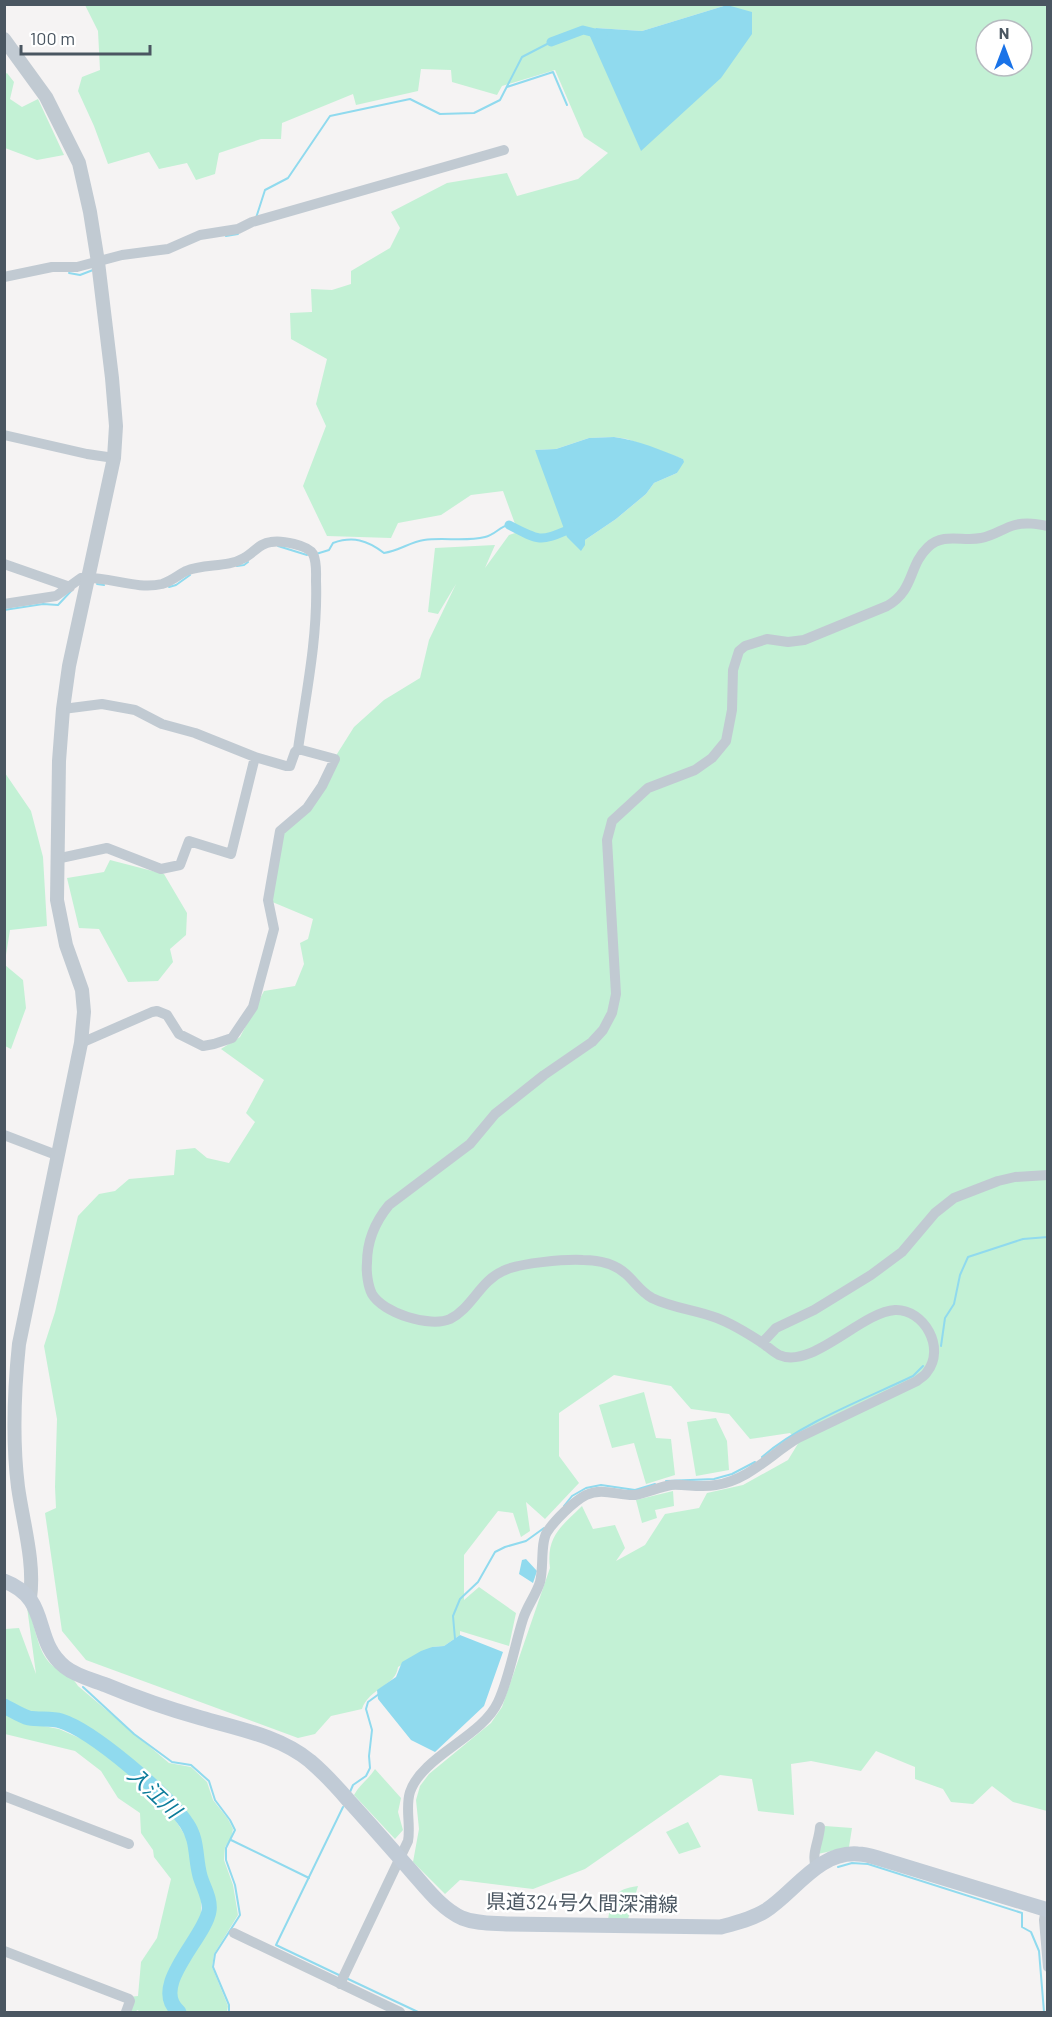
<svg xmlns="http://www.w3.org/2000/svg" width="1052" height="2017" font-family="Barlow,'Noto Sans JP',sans-serif">
<rect width="100%" height="100%" fill="#f5f3f3"/>
<path fill="#c3f1d5" fill-rule="evenodd" d="M85 5H1047V1811L1013 1802 992 1786 973 1804 951 1802 943 1789 915 1779V1767L876 1751 861 1771 811 1761 791 1764 794 1815 758 1811 752 1779 720 1775 585 1869 533 1889 460 1880 445 1894 413 1862 419 1829 416 1800 420 1786 429 1774 491 1723 502 1707 550 1568C546 1536 561 1527 582 1506L593 1529 615 1525 625 1548 616 1561 645 1545 665 1514 699 1508 707 1493 743 1485 788 1460 799 1442 790 1433 750 1439 729 1414 691 1409 671 1386 614 1375 559 1413V1456L579 1483 545 1519 526 1502 530 1531 521 1537 513 1513 498 1511 464 1555V1600L479 1587 516 1613 509 1646 460 1631V1635L444 1646 432 1647 398 1667C396 1686 369 1688 362 1709L331 1716 315 1734 298 1738 86 1660 62 1631 45 1513 56 1508 55 1487 57 1419 44 1346 55 1312 78 1216 99 1194 115 1191 129 1179 174 1175 176 1150 195 1148 207 1158 229 1163 255 1122 246 1113 264 1080 221 1049 240 1037 264 991 295 986 304 964 300 943 308 939 313 919 270 901 284 833 333 774 337 754 354 727 384 700 420 678 429 640 456 584 438 614 428 612 435 548 495 545 485 568 509 535 518 532 503 491 471 495 441 515 398 523 391 538 327 536 303 486 326 426 316 404 327 359 291 339 290 313 312 312 311 289 332 290 351 284V271L390 248 400 228 391 212 447 183 507 173 517 196 578 179 608 153 584 137 555 70 502 86 497 95 452 82 451 70 421 69 418 91 356 105 353 94 282 123 281 139H261L219 153 215 174 196 180 187 163 159 169 149 152 108 164 94 126 78 91 82 77 100 70 98 31ZM727 5 641 150 590 34 596 28 642 31ZM986 30H1022V66H986ZM614 437 627 439 683 459 677 473 654 483 646 494 616 519 585 540 535 450 556 449 589 438Z
M7 73 14 82 10 99 22 107 38 99 64 155 37 160 5 148 4 75Z
M5 773 31 811 43 857 47 926 10 930 5 961Z
M110 860 164 874 187 913 186 935 170 949 173 962 158 981 128 982 99 929 79 928 67 878 104 872Z
M5 965 23 980 26 1008 11 1049 5 1046Z
M644 1392 656 1438 671 1439 675 1475 646 1484 634 1443 612 1448 599 1405Z
M716 1418 727 1441 729 1470 696 1476 687 1422Z
M673 1491 674 1506 655 1510 657 1518 642 1523 636 1500Z
M27 1607C36 1625 36 1646 48 1661 57 1672 71 1673 78 1686L169 1763 191 1767 207 1782 213 1800 228 1819 233 1829 231 1838 225 1847 224 1860 233 1885 238 1915 214 1954 212 1967 228 2006 227 2012H186L178 2006 174 1985 211 1919V1900L198 1838 178 1802 77 1721 42 1716 5 1701V1629L19 1628 36 1674Z
M4 1710 9 1711 23 1722 59 1729 84 1740 111 1758 165 1804 188 1840 194 1873 201 1899V1917L168 1978V2009L172 2012H141L137 2010 136 2012H121L128 1997 138 1996 141 1962 157 1938 171 1879 154 1857 153 1850 141 1833 140 1813 118 1798 101 1771 75 1751 5 1734Z
M375 1769 401 1798 398 1812 403 1830 395 1839 354 1795C360 1784 369 1779 375 1769Z
M688 1822 701 1847 679 1854 666 1832Z
M825 1826 852 1828 849 1847 818 1854Z
M638 1886 628 1919H608C613 1896 613 1890 638 1886Z"/>
<path fill="#90daee" d="M727 5 752 12V34L721 78 641 151 589 34 596 28 642 31Z
M614 437C638 440 661 450 683 459L684 462 677 473 654 483 646 494 616 519 585 540V545L581 551 567 537 535 450 556 449 589 438Z
M526 1559 537 1571 533 1583 519 1574 522 1560Z
M460 1635 503 1652 484 1706 435 1752 411 1740 378 1699 377 1690 396 1677 402 1662 421 1651 432 1647 444 1646Z"/>
<g fill="none" stroke-linecap="round" stroke-linejoin="round">
<path stroke="#90daee" stroke-width="2" d="M507 87 553 72 567 105
M256 218 265 190 288 178 330 116 410 99 440 114 474 113 500 100 522 57 551 42
M226 236 238 234
M69 273 80 275 93 270
M278 546 307 555
M316 554 329 550 333 543C353 536 367 540 384 553 399 551 410 542 424 540 444 537 465 542 485 537 495 535 500 526 509 525
M237 566 244 565 248 562
M97 584 104 585
M169 587 176 585 190 575
M4 610 43 604 58 605 72 590
M941 1346 945 1318 954 1304 960 1275 968 1257 1023 1239 1048 1237
M762 1457C801 1423 865 1399 913 1376L923 1366
M666 1481 714 1479 732 1474 755 1462
M564 1506 572 1496 586 1488 601 1485 635 1490 655 1484
M455 1639 453 1616 460 1599 478 1582 495 1552 505 1547 526 1541 544 1528
M83 1687 134 1734 172 1762 191 1765 209 1781 215 1800 230 1820 235 1830 226 1848V1860L235 1885 240 1915 215 1954 213 1967 229 2005V2012
M350 1792 353 1785 366 1776 370 1768 369 1756 372 1730 366 1709 368 1702 379 1694
M231 1840 309 1878
M838 1867 852 1863 868 1864 1022 1913V1927L1031 1932 1039 1951 1044 2012
M341 1976 276 1945 343 1807
M346 1978 418 2012"/>
<path stroke="#90daee" stroke-width="9" d="M551 42 583 30 603 35
M509 525C543 543 540 541 575 527"/>
<path stroke="#90daee" stroke-width="15" d="M4 1706C12 1710 21 1716 29 1718 39 1720 51 1718 61 1721 93 1731 168 1795 187 1824 198 1840 195 1858 200 1876 203 1887 211 1899 209 1911 205 1938 148 1987 179 2012"/>
<path stroke="#c1cad2" stroke-width="10" d="M4 277 52 267H77L122 255 168 249 200 235 238 229 252 222 504 150
M4 435 87 454 114 458
M4 564 70 587
M4 604 56 596 81 578C108 576 136 590 162 584 172 581 178 575 186 571 204 563 227 568 244 558 254 553 259 543 271 542 281 540 308 545 313 554 317 562 316 572 316 581 318 637 306 694 298 749
M63 709 102 704 135 710 162 724 195 733 255 757 286 766H290L295 752 298 749 335 759 322 786 307 808 280 831 268 900 274 929 253 1007 232 1038 214 1044 203 1046 179 1034 167 1015 157 1011 152 1012 81 1043
M56 859 107 848 161 869 180 865 189 841 231 854 255 757
M4 1135 59 1156
M762 1343 776 1328 814 1310 871 1275 902 1252 935 1213 954 1198 998 1181 1015 1177 1048 1175
M4 1796 129 1844
M816 1868C811 1853 819 1842 820 1827
M1046 1909 1044 1920 1048 1967
M234 1933 400 2012
M4 1951 129 1999 130 2001 126 2012
M340 1984 408 1841C411 1825 405 1807 410 1792 422 1756 482 1737 498 1702 509 1679 515 1644 523 1619 527 1606 536 1595 540 1582 544 1568 540 1543 547 1532 554 1521 574 1501 586 1495 602 1487 619 1496 635 1495 647 1493 659 1487 671 1485 685 1484 701 1488 716 1485 749 1480 771 1454 798 1438L917 1381C920 1378 925 1376 927 1372 946 1348 924 1309 895 1310 861 1312 812 1370 779 1355 773 1352 767 1346 761 1342 747 1333 733 1324 717 1318 696 1310 672 1308 652 1298 641 1292 635 1282 626 1274 615 1264 598 1260 583 1260 566 1259 518 1263 503 1271 480 1281 472 1308 450 1319 430 1328 383 1313 372 1294 368 1286 366 1272 367 1263 367 1241 375 1222 389 1205L470 1144 495 1114 544 1075 592 1042 603 1030 612 1013 616 994 607 840 612 821 648 788 695 770 712 758 726 741 732 710 733 670 739 651 745 646 767 639 788 642 804 640 887 606C915 590 908 566 928 547 944 532 963 542 981 538 994 536 1003 528 1015 525 1026 522 1037 524 1048 526"/>
<path stroke="#c1cad2" stroke-width="14" d="M4 39 46 97 79 163 90 212 98 262 112 378 116 426 114 458 69 666 63 709 59 761 57 900 66 945 82 990 84 1012 81 1043 19 1344C14 1392 12 1439 18 1487 23 1523 35 1562 30 1598"/>
<path stroke="#c1cbd6" stroke-width="15" d="M4 1581C52 1599 31 1640 65 1667 76 1676 93 1680 106 1685 137 1698 169 1709 201 1718 239 1729 279 1736 310 1761 324 1773 337 1787 349 1801 370 1824 391 1848 412 1872 427 1889 442 1909 462 1918 477 1924 492 1923 507 1924L721 1927C736 1923 752 1919 765 1911 795 1892 818 1851 858 1854 866 1854 874 1857 881 1859L1048 1910"/>
</g>
<g text-anchor="middle" stroke-width="5" stroke-linejoin="round" paint-order="stroke">
<g font-size="20" fill="#4a5661" stroke="#fff">
<text transform="translate(582 1903) rotate(1)" y="7">県道324号久間深浦線</text>
</g>
<g font-size="21" font-style="italic" fill="#0c7c9b" stroke="#fff">
<text transform="translate(154 1793) rotate(43)" y="7">入江川</text>
</g>
</g>
<rect width="1052" height="2017" fill="none" stroke="#4a5661" stroke-width="12"/>
<g transform="translate(1004 48)"><circle r="28" fill="#ffffff" stroke="#b7bbc0" stroke-width="1.5"/>
<path d="M0-4.5L10 22L0 15L-10 22Z" fill="#1a73e8"/>
<text y="-9" font-size="16" font-weight="bold" text-anchor="middle" fill="#4a5661">N</text>
</g>
<path d="M21 45v9h129v-9" fill="none" stroke="#4a5661" stroke-width="3"/>
<text x="30" y="45" font-size="18" fill="#4a5661" stroke="#ffffff" stroke-width="4.5" paint-order="stroke">100 m</text>
</svg>
